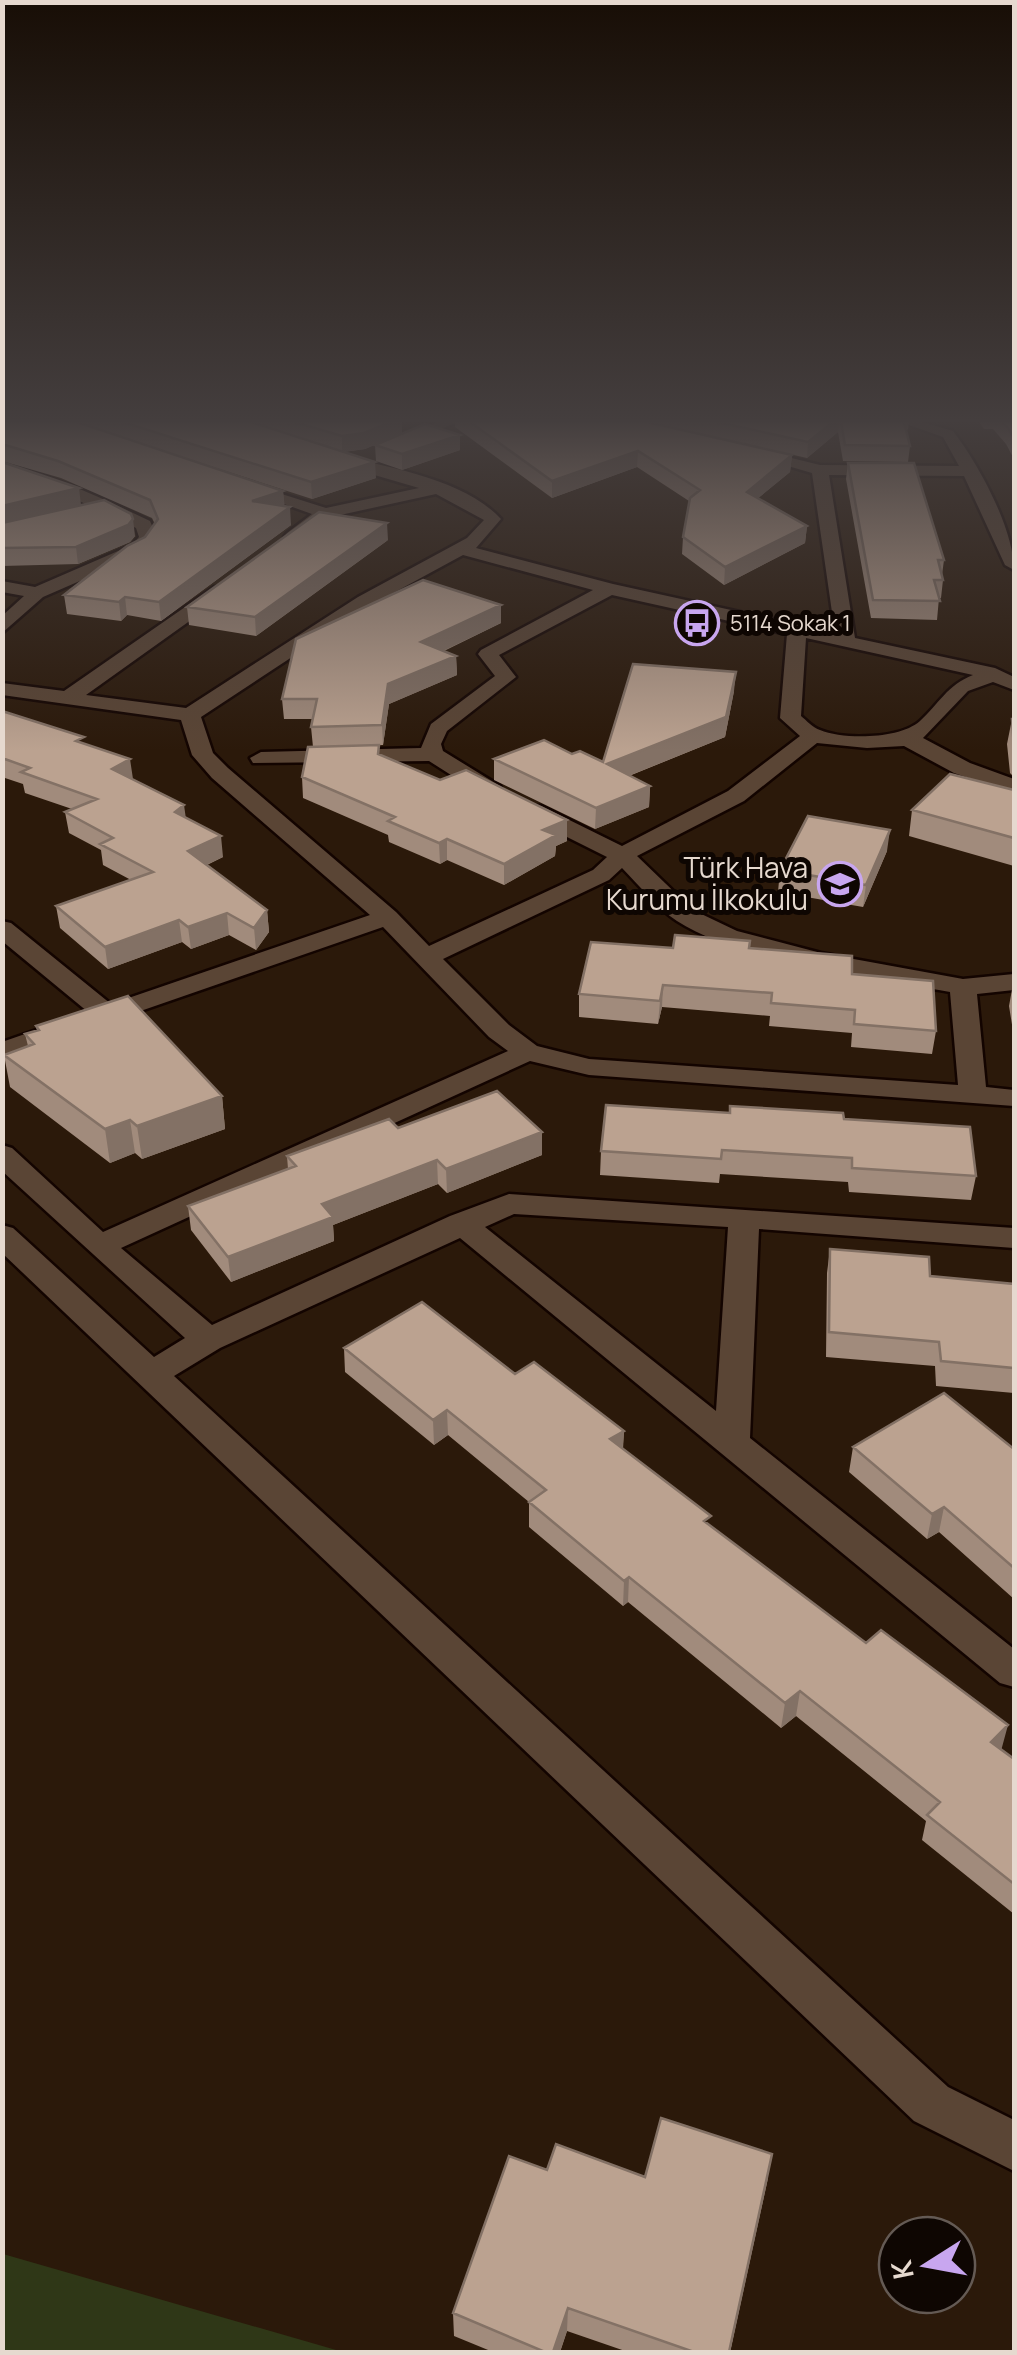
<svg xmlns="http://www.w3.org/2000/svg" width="1017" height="2355" font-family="Manrope,sans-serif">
<rect width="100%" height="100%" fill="#2b190a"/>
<path fill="#2f3717" d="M2 2254H3L343 2352H3Z"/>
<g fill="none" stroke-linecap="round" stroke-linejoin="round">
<defs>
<path id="minor" d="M438 422H457L402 446 389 443Z
M901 422H922L953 431C978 463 1014 529 1014 570L1005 565 964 476 829 475 855 638 995 668 1014 677V690L993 682 968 691 923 738 970 763 1014 779V793L954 773 904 746 867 748 817 743 744 801 637 856 693 910 737 931 821 953 963 979 1014 974V990L977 994 986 1087 1014 1090V1106L589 1075 530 1061 121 1248 212 1325 450 1216 509 1194 1014 1228V1248L759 1229 750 1438 1014 1649V1687L1000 1683 460 1238 220 1348 174 1376 948 2087 1014 2120V2171L914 2121 2 1253V1225L13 1228 154 1357 185 1338 2 1171V1145L12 1148 103 1232 508 1051 489 1037 383 927 2 1059V1042L88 1012 2 941V921L11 923 111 1004 370 915 212 778 192 755 181 720 2 695V683L64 691 214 587H226V595L86 695 186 708 358 597 467 538 484 520 436 494 331 517 293 542 284 537 287 533 312 514 239 488 247 483 326 508 419 488 330 462 328 459 336 454C388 468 463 478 501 519L476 548 613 584 835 633 812 473 743 453 751 448 820 465 959 466 943 437ZM463 555 593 590 481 650 478 654 495 676 431 724 421 748 261 752 250 758 253 763 429 761 484 796H500L503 791 500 786 443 751 441 744 447 731 516 677 499 655 612 595 787 634 780 718 800 736 728 791 622 846 541 806H525L522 811 525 816 607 857 593 870 429 946 396 912 228 768 213 753 201 717 371 605ZM806 638 973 675C947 685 939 704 920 721 900 739 844 740 820 730 813 728 806 720 801 716ZM622 868C639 885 657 908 677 921 741 962 874 978 950 992L958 1085 589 1059 537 1046 509 1025 443 959 609 880ZM514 1214 728 1227 716 1411 485 1227Z
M2 464C55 476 102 498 150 521L157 538 144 553 43 597 2 633V616L24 596 2 592V581L35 587 132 545 139 537 136 528 52 488 2 474Z"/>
</defs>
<use href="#minor" stroke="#130400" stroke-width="5"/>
<use href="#minor" fill="#5a4535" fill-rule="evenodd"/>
</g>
<path fill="#a18b7c" d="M2 422H402V433L365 449 344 452 376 478 312 499 136 442 283 491 284 506 291 525 161 621 127 615 121 621 67 614 64 595 145 537 155 524 152 518 61 478 2 461Z
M455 422H909L908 429 906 431 910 446 908 462 843 461 838 432 807 458 662 425 792 455 790 472 758 498 807 526 805 543 724 585 682 554 683 537 689 501 637 467 552 498 455 427Z
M979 422H1014V459L1006 444 993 429H984Z
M460 435V450L402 470 376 461 375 445Z
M2 462 81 505 135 536 130 542 78 564 2 566Z
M848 463 944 560 942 575 943 580 941 598H939L937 620 871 618 846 479Z
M388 540 256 636 189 625 187 607Z
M501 605V623L444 651 456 656 457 675 389 704 383 745 354 746 379 755 567 841 556 846 555 856 504 885 447 860 440 864 389 842 388 835 303 798 302 777 313 747 311 727 313 719H284L282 699Z
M734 691 725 737 629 776 650 786 649 807 595 829 494 780V759L572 754 603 762Z
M2 711 85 744 186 818 223 857 207 865 267 910 269 932 256 950 229 935 191 949 182 942 108 969 60 928 56 906 131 880 103 865 101 850 69 833 65 812 72 809 25 793 23 784 2 777Z
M1012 719H1014V777L1010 773 1007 744Z
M1014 780V866L909 836 912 810 1013 790Z
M887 851 863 907 778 892 780 870Z
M673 948H749L852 974 936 1031 932 1054 851 1047 852 1033 769 1026 770 1016 662 1007 658 1024 579 1017V994Z
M1013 984H1014V1037L1009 1006Z
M36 1026 222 1096 225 1129 142 1159 135 1153 110 1163 10 1087 4 1055 28 1046 25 1034 37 1031Z
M730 1113 844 1119 976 1176 971 1200 849 1192 848 1182 720 1174 719 1183 600 1175 601 1151Z
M398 1128 542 1155 447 1193 438 1184 333 1225 334 1241 231 1282 191 1230 188 1206 288 1169 287 1156Z
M830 1249 930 1276 1014 1284V1393L936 1386 935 1366 826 1357 827 1273Z
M344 1348 515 1374 624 1431 623 1449 710 1526 1014 1759V1914L922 1840 926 1821 796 1716 781 1728 628 1602 623 1606 529 1527V1502L448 1435 434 1445 345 1372Z
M853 1447 1014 1449V1599L939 1532 927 1539 849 1472Z
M547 2170 645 2177 768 2178 730 2352H628L567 2331 560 2352H493L454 2336 453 2313Z"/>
<path fill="#837165" d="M391 422H402V433L365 449 342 452V436Z
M833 422H839L838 432 807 458 808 442Z
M460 435V450L402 470V454Z
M638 451 637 467 552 498V481Z
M792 455 790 472 745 509 747 492Z
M375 462 376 478 312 499 311 482Z
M79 488 81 505 2 525V506Z
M283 491 285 509 252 501Z
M290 507 291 525 161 621 159 602Z
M133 519 135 536 130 542 78 564 76 547Z
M387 523 388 540 256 636 255 617Z
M807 526 805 543 724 585 725 567Z
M125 597 127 615 121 621 119 602Z
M501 605V623L422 661 421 642Z
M456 656 457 675 389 704 383 745 382 725 388 684Z
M736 672 734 691 725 737 606 785 607 764Z
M130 759 133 779 112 769Z
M650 786 649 807 595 829 596 808Z
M184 805 187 826 175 812Z
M567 820V841L556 846 555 856 504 885V864L543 830Z
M890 830 887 851 863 907 866 885Z
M221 836 223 857 191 872 188 851Z
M447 839V860L440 864 439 843Z
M267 910 269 932 256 950 254 928Z
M227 913 229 935 191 949 188 927Z
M179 920 182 942 108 969 105 947Z
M663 985 662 1007 658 1024 660 1001Z
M222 1096 225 1129 142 1159 137 1126Z
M130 1120 135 1153 110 1163 105 1129Z
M542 1132V1155L447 1193 446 1169Z
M437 1160 438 1184 333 1225 334 1241 231 1282 228 1257 322 1204Z
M447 1410 448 1435 434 1445 433 1420Z
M624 1431 622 1456 610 1439Z
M944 1507 939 1532 927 1539 932 1514Z
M629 1577 628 1602 623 1606 624 1581Z
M800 1691 796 1716 781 1728 785 1703Z
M1008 1725 1001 1751 991 1742Z
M772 2154 730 2352H729Z
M568 2308 567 2331 560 2352H553Z"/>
<path fill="#bba290" stroke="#837165" stroke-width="2.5" d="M2 422H77L283 491 252 501 290 507 159 602 125 597 119 602 64 595 127 546 145 537 158 519 150 500 58 461 2 444Z
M123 422H251L375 462 311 482Z
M294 422H391L364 433 342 436Z
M470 422H647L792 455 747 492 807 526 725 567 683 537 690 498 700 490 638 451 552 481Z
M717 422H833L808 442Z
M841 422H904L910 446 845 445Z
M1002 422H1014V438L1008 428Z
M425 424 460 435 402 454 375 445Z
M2 462 79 488 2 506Z
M848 463H914L944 560H938L943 580H934L940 601 873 600Z
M104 500 131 514 133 519 128 525 76 547 2 548V523Z
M319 512 387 523 255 617 187 607Z
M423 580 501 605 421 642 456 656 388 684 382 725 311 727 317 699H282L296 639Z
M633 664 736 672 726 717 607 764 650 786 596 808 494 759 544 740 572 754 580 751 603 762Z
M2 711 84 737 76 741 130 759 112 769 184 805 175 812 221 836 188 851 267 910 254 928 227 913 188 927 179 920 105 947 56 906 153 872 100 844 113 838 65 812 97 799 21 772 30 768 2 758Z
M1012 719H1014V748Z
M379 745 378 754 440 780 466 770 567 820 543 830 556 835 504 864 447 839 439 843 388 821 395 817 302 777 308 747Z
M950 774 1014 790V838L912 810Z
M808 816 890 830 866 885 780 870Z
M675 935 750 941 749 948 852 956V974L933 981 936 1031 854 1024 855 1010 771 1003 772 993 663 985 660 1001 579 994 591 942 673 948Z
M128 996 222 1096 137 1126 130 1120 105 1129 4 1055 34 1044 25 1034 39 1030 36 1026Z
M497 1091 542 1132 446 1169 437 1160 322 1204 333 1217 228 1257 188 1206 296 1166 287 1156 389 1119 398 1128Z
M606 1105 730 1113V1106L843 1113 844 1119 970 1127 976 1176 852 1168V1158L722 1150 721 1159 601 1151Z
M830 1249 929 1257 930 1276 1014 1284V1368L941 1361 939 1342 829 1332Z
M422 1302 515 1374 534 1362 624 1431 610 1439 711 1516 704 1521 866 1643 881 1630 1008 1725 991 1742 1014 1759V1884L927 1815 940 1802 800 1691 785 1703 629 1577 624 1581 529 1502 546 1490 447 1410 433 1420 344 1348Z
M944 1393 1014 1449V1568L944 1507 932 1514 853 1447Z
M661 2118 772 2154 729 2352H694L568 2308 553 2352H545L453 2313 509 2156 547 2170 556 2144 645 2177Z"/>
<linearGradient id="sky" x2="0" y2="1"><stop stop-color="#180e06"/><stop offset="0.56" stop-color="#443e3e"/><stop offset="1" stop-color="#443e3e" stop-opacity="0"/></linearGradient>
<rect width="1017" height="751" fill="url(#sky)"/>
<defs>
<symbol id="bus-ring" viewBox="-11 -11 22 22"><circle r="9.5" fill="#0e0602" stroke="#c8a6ef" stroke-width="1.5"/><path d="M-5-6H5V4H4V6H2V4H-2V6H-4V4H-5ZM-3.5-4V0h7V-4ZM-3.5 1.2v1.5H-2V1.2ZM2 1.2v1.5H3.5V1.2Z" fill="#c8a6ef"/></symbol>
<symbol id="school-ring" viewBox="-11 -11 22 22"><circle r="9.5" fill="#0e0602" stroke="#c8a6ef" stroke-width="1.5"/><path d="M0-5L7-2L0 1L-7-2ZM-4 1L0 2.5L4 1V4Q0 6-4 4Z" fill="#c8a6ef"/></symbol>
</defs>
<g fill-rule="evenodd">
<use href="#bus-ring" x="672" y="598" width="50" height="50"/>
<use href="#school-ring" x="815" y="859" width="50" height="50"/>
</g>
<g text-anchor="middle" stroke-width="10" stroke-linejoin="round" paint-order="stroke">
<g font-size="22" fill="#e6d9cf" stroke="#0e0602" text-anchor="start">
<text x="730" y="631">5114 Sokak 1</text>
</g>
<g font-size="28" fill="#e6d9cf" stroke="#0e0602" text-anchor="end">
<text x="808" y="878">Türk Hava<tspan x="808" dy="32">Kurumu İlkokulu</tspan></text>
</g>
</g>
<rect width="1017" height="2355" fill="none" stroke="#e6d9cf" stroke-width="10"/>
<g transform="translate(927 2265) rotate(259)"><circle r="48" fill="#0e0602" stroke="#645a54" stroke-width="2.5"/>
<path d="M0-8L18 38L0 25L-18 38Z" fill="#c8a6ef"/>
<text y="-15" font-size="28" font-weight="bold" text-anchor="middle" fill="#e6d9cf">K</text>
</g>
</svg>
